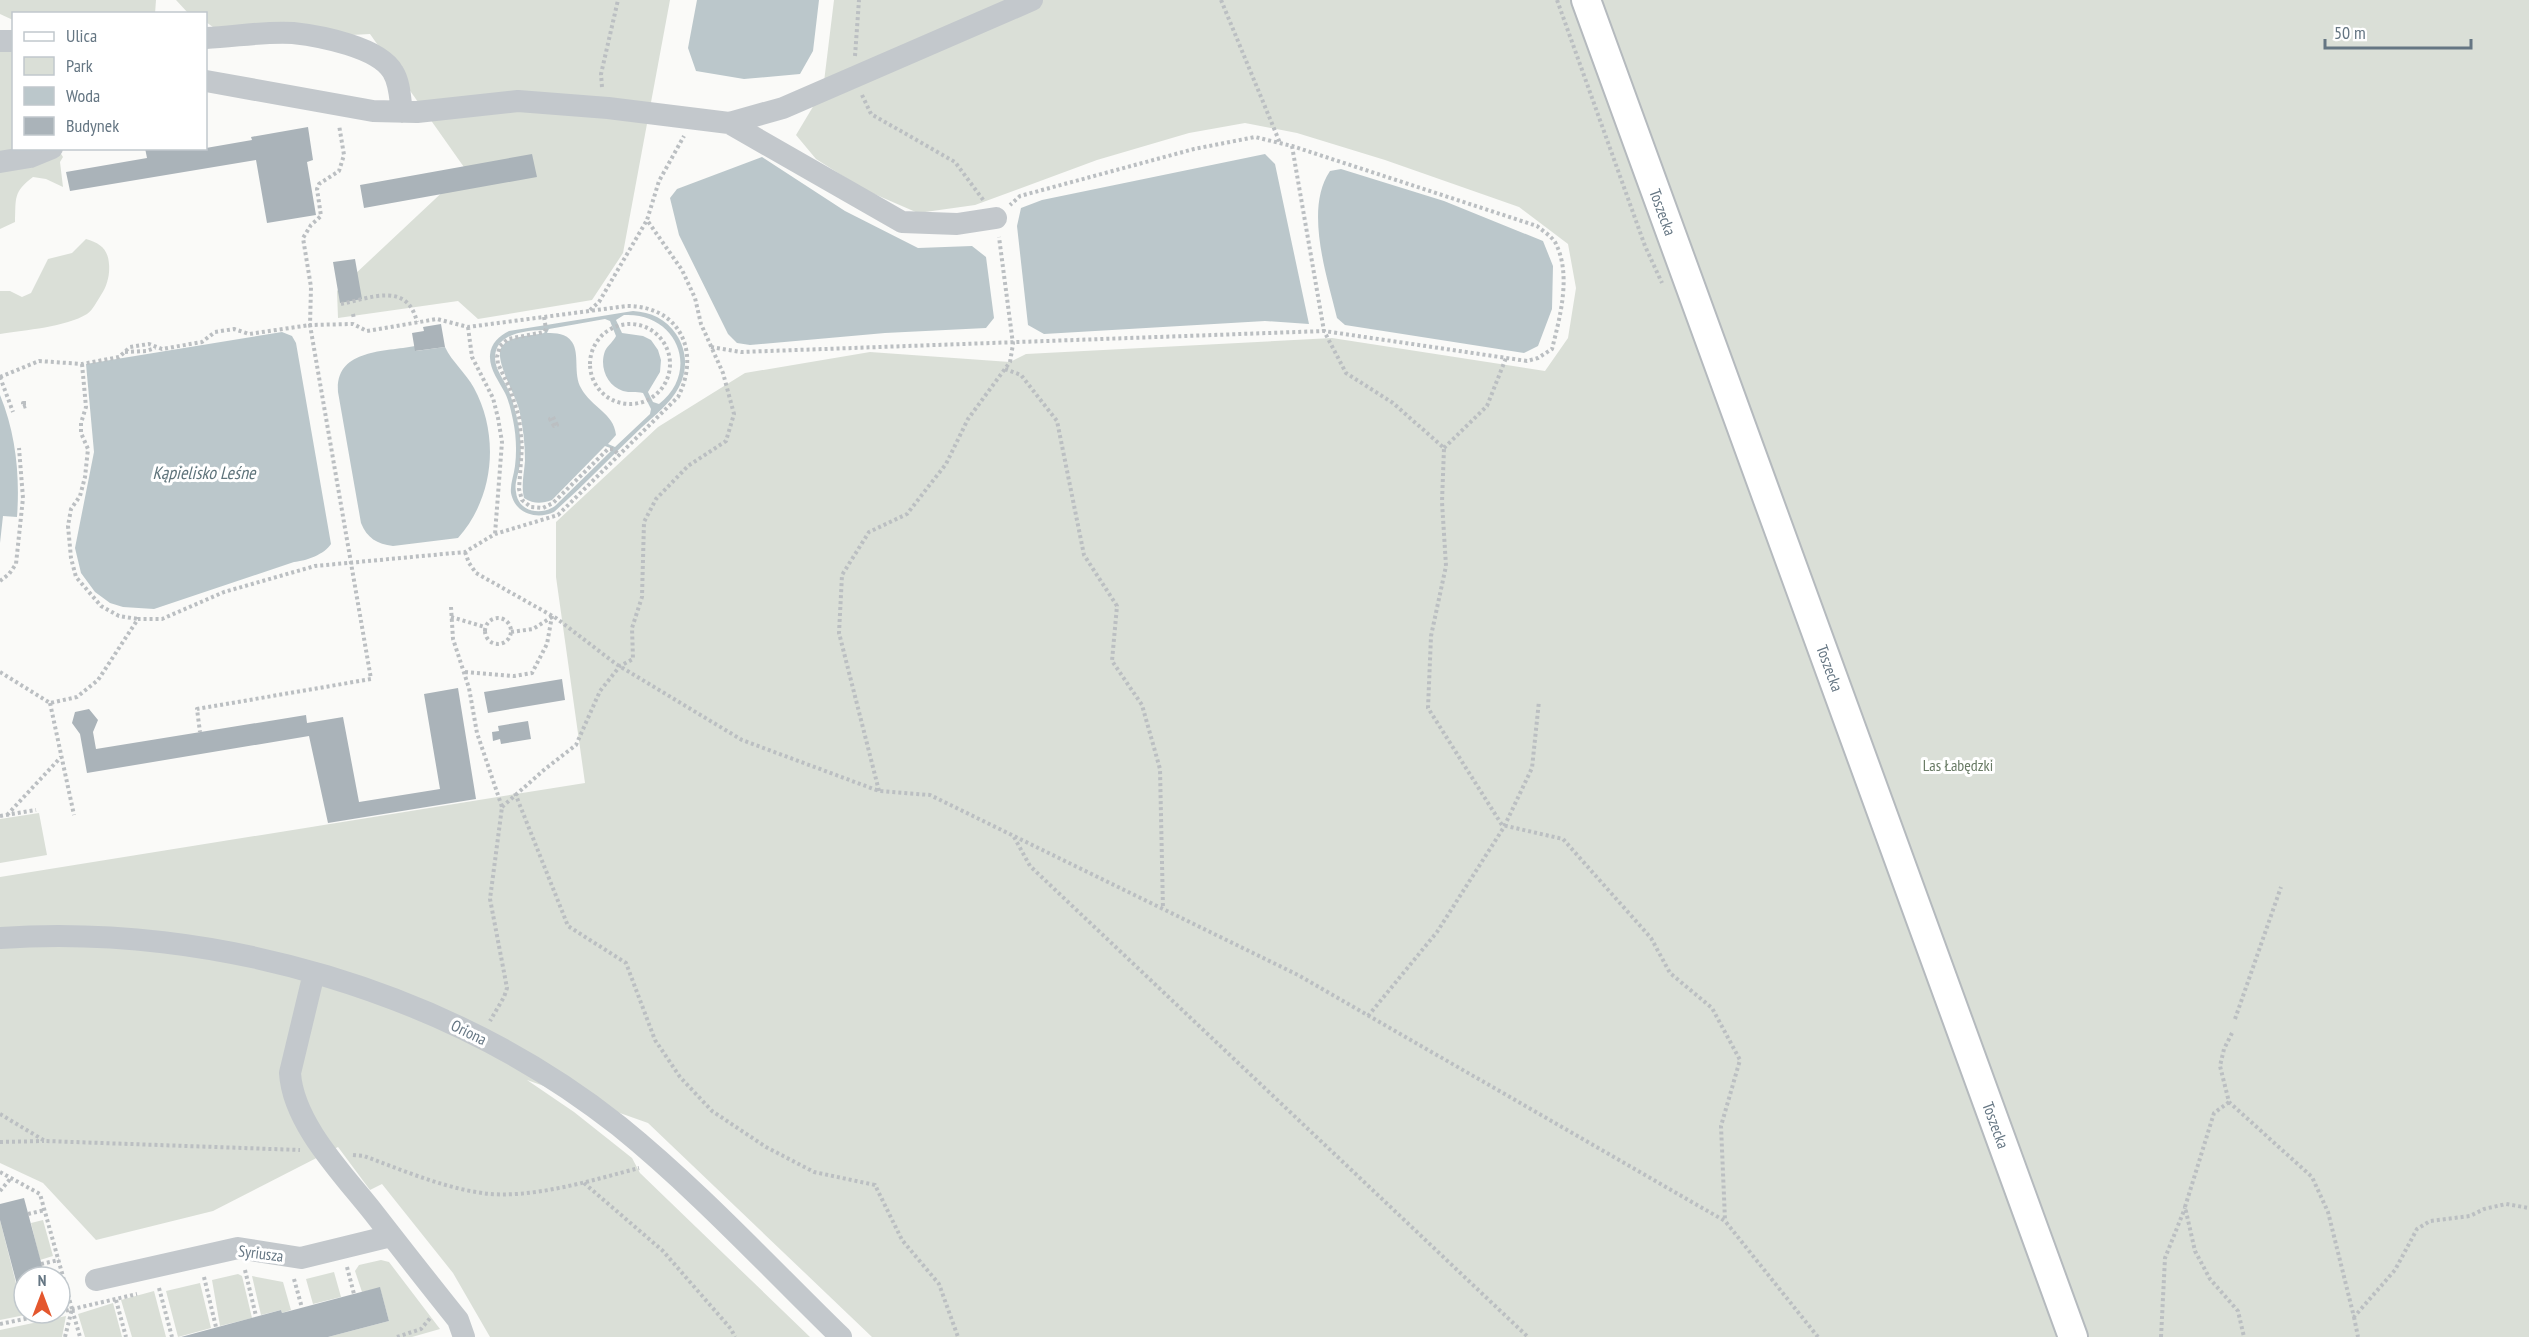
<svg xmlns="http://www.w3.org/2000/svg" width="2529" height="1337" font-family="'PT Sans Narrow',sans-serif">
<rect width="100%" height="100%" fill="#fafaf8"/>
<path fill="#dadfd7" d="M0 0H156L155 14H14L13 20 0 14Z
M176 0H670L623 253 592 300 478 319 458 301 338 318 337 291 466 170 370 34 314 37 217 30 206 22V14L188 13Z
M834 0H2529V1337H872L648 1123 527 1080 574 1112 632 1158 640 1173 810 1337H490L453 1273 382 1184 370 1190 338 1147 213 1211 96 1240 43 1183 0 1163V877L585 783 556 577V522L658 427 745 373 870 352 1010 362 1026 354 1332 338 1545 371 1568 338 1576 288 1568 244 1519 207 1385 160 1297 133 1245 123 1189 133 1097 160 975 205 918 213 865 190 816 159 796 135 823 90Z
M0 41H13L14 148 58 149 63 157 60 162 63 187 46 179 33 177C13 192 16 198 15 222L0 229Z
M86 239C100 243 108 249 109 264 110 275 107 286 101 295 97 301 93 310 87 314 66 327 25 330 0 334V291H10L22 297 31 293 48 259 72 253Z
M39 813 47 855 0 863V819Z
M0 1220 19 1295 24 1294V1313H35L0 1320Z
M43 1220 53 1256 40 1260 31 1223Z
M381 1260 389 1262 440 1329 412 1337H328L389 1321 380 1288 362 1292 355 1271 359 1265Z
M334 1272 341 1297 313 1304 306 1279Z
M238 1274 242 1276 252 1318 220 1326 212 1280Z
M252 1276 283 1282 291 1310 282 1313 281 1310 261 1315Z
M200 1283 211 1328 178 1337 166 1291Z
M154 1291 166 1337H132L121 1300Z
M113 1303 122 1337H85L78 1314Z
M66 1316 62 1337H0V1330Z"/>
<path fill="#bbc7cb" fill-rule="evenodd" d="M697 0H819L813 51 800 74 744 79 696 71 688 48Z
M1265 154 1275 164 1309 324 1265 321 1044 334 1028 325 1017 226 1021 208 1042 200Z
M762 157 845 211 918 248 972 246 986 257 994 318 986 328 885 333 750 345 737 343 728 334 679 235 670 198 677 189Z
M1341 169 1444 201 1543 241 1553 266 1552 309 1538 346 1524 353 1345 325 1337 318C1327 276 1304 209 1330 171Z
M633 311C651 312 666 319 676 334 687 350 688 370 679 387 671 403 654 416 641 428 612 456 584 485 554 512 537 520 515 514 511 493 510 484 514 475 515 466 517 451 516 434 513 420 511 411 509 401 505 393 499 381 489 369 490 355 491 343 499 336 509 331ZM624 315C677 312 701 371 659 404L653 402 648 392 660 372 661 360 658 350 651 340 643 336 622 333 616 320ZM605 319 610 321 616 336C614 341 608 345 605 351 599 367 607 386 623 391 630 393 636 391 643 393L651 409 650 414 615 447 608 444 616 435C614 413 591 407 581 388 573 374 580 354 572 342 566 333 556 333 547 333L549 329ZM546 330 544 333C532 336 508 335 501 348 495 361 515 394 519 409 523 426 525 443 525 461 524 474 521 485 524 498 534 504 541 504 552 500L605 446 613 449 555 506C541 516 518 512 516 492 514 483 519 473 520 464 522 449 520 432 517 418 515 409 512 400 509 391 503 377 490 364 497 348 504 332 531 330 546 330Z
M282 332 292 336 296 343 331 544C325 554 306 561 294 562L154 609 123 607 110 603 95 592 81 573 75 548 94 452 86 364Z
M415 346 416 351 445 347C452 362 466 373 474 388 500 436 494 498 458 538L393 546C377 544 367 538 361 523L338 392C335 349 384 352 415 346Z
M0 395C16 434 20 476 17 517L3 516 0 543Z"/>
<path fill="#aab3b9" d="M308 127 313 160 307 162 316 215 267 223 256 160 70 191 66 172 147 158 145 148H206L252 140 251 137Z
M532 154 537 177 364 208 360 185Z
M355 259 362 299 340 303 333 262Z
M441 324 445 347 415 351 412 333 424 331 423 327Z
M562 679 565 700 488 713 484 692Z
M458 688 476 799 328 823 309 736 87 773 80 734 72 723 75 712 89 709 98 720 93 732 96 749 306 715 307 723 343 717 359 802 440 789 424 694Z
M528 721 531 739 501 744 500 739 493 741 492 732 499 731 498 726Z
M24 1198 45 1277H24V1295L20 1296 0 1220V1204Z
M380 1287 389 1321 328 1337H181L281 1310 282 1313Z"/>
<g fill="none" stroke-linecap="round" stroke-linejoin="round">
<defs>
<path id="major" d="M1586 0 2073 1337"/>
</defs>
<use href="#major" stroke="#b5babe" stroke-width="32"/>
<path stroke="#bbbfc2" stroke-width="4" stroke-dasharray="3 3" stroke-linecap="butt" d="M1221 0 1280 143
M1557 0 1645 246 1662 283
M855 56 859 0
M602 87 601 74 618 0
M862 95 871 114 955 162 984 201
M1292 146 1324 331 1346 373 1393 403 1444 448 1442 502 1446 566 1431 636 1428 708 1502 825 1563 839 1651 938 1670 973 1712 1008 1740 1060 1721 1126 1725 1220
M341 304C371 298 407 281 417 322
M590 310 599 302 647 220
M353 314 354 319
M544 317 546 329 544 332 508 339 500 346 497 357 498 364 510 389 519 417 522 446 519 489 522 500 531 507 543 508 553 503 608 449H613L619 455
M590 364a40 40 0 1 1 80 0a40 40 0 1 1-80 0Z
M468 327 472 357 493 398 498 418 502 442 495 534
M711 347 741 352 1324 331 1527 361 1538 358 1552 349C1560 317 1572 274 1555 242 1551 236 1543 231 1537 226L1292 146 1255 137 1194 149 1020 196 1010 205
M125 352 146 351 155 348
M82 364 86 407 81 423V433L88 449 85 477 80 496 71 509 68 526 71 558 76 577 101 606 119 616 138 619
M1005 369 1021 375 1057 421 1084 555 1117 606 1112 661 1142 705 1160 769 1163 909
M0 377 39 361 82 364 119 357 130 347 149 344 162 349 202 342 215 332 234 329 249 334 310 325 371 679 197 709 200 732
M0 377 13 412
M23 403H26V406L23 407Z
M553 417 557 425 554 426 550 419Z
M1444 448 1487 406 1506 358
M465 552 469 563 476 573 556 618 616 664 742 740 879 791 930 795 1298 975 1725 1221 1818 1337
M0 581 9 574 16 564 23 498 19 448
M451 607 453 639 469 688 477 733 502 807 490 899 507 988 504 997 490 1021
M451 617 485 627
M485 631a13 13 0 1 1 26 0a13 13 0 1 1-26 0Z
M511 632 533 629 552 617
M0 672 50 703 77 697 98 680 138 619H162L224 592 315 566 465 552 495 534 558 515 678 397C701 352 680 306 627 306L468 327 437 319 367 331 353 324 310 325 311 287 303 238 311 225 321 216 317 189 319 184 339 171 344 155 339 125
M465 672 514 676 532 673 547 644 552 616
M50 703 74 815
M879 791 839 633 842 575 869 532 907 514 946 464 968 419 1010 362 1013 344 999 237
M515 793 568 926 626 963 655 1040 680 1077 712 1111 766 1147 814 1172 875 1185 902 1240 939 1284 958 1337
M502 807 545 769 576 745 600 691 620 666 633 659 632 628 642 597 644 522 656 499 688 466 726 441 734 414 723 373 701 324 695 298 682 270 647 220 659 181 684 136
M7 815 61 757
M0 816 36 810
M1014 837 1030 866 1528 1337
M1368 1016 1437 932 1504 827 1532 768 1539 701
M2235 1019 2281 887
M2232 1033 2224 1049 2220 1066 2229 1102 2312 1177 2328 1212 2354 1317 2395 1270 2417 1229 2430 1221 2470 1216 2484 1209 2506 1204 2529 1208
M2229 1102 2214 1113 2185 1207 2195 1251 2210 1279 2238 1311 2244 1337
M0 1114 45 1141 300 1150
M0 1142 44 1141
M353 1155 364 1156C402 1170 441 1187 482 1193 529 1200 593 1180 639 1168
M0 1172 40 1194 72 1309
M584 1183 663 1251 731 1329 735 1337
M0 1191 11 1178
M28 1214 45 1210
M41 1264 59 1260
M347 1267 354 1294
M245 1270 256 1316
M204 1277 216 1327
M294 1279 302 1308
M159 1288 172 1337
M116 1300 126 1337
M60 1312 137 1294
M2354 1317 2358 1337
M0 1324 54 1313
M65 1337 72 1309 80 1337
M397 1337 421 1329 431 1317
M2161 1337 2165 1258 2185 1208"/>
<path stroke="#c3c8cc" stroke-width="22" d="M206 38C234 37 264 31 293 33 320 36 379 47 393 72 400 83 400 99 402 112
M0 41H14
M206 81 373 111 417 112 518 101 608 108 729 123 783 108 1032 0
M729 123 902 222 957 224 996 218
M0 162 30 157 52 148
M0 938C214 923 450 992 619 1126 698 1190 768 1266 841 1337
M314 973 290 1073C293 1123 342 1173 373 1212 401 1248 429 1284 458 1320L464 1337
M96 1280 238 1248 301 1258 391 1236"/>
<use href="#major" stroke="#fff" stroke-width="28"/>
</g>
<g text-anchor="middle" stroke-width="6" stroke-linejoin="round" paint-order="stroke">
<g font-size="16" fill="#657683" stroke="#fff">
<text transform="translate(1663 212) rotate(70)" y="6">Toszecka</text>
<text transform="translate(1830 668) rotate(70)" y="6">Toszecka</text>
<text transform="translate(469 1032) rotate(26)" y="6">Oriona</text>
<text transform="translate(1996 1125) rotate(70)" y="6">Toszecka</text>
<text transform="translate(261 1253) rotate(7)" y="6">Syriusza</text>
</g>
<g font-size="16" fill="#687a64" stroke="#fff">
<text x="1958" y="771">Las Łabędzki</text>
</g>
<g font-size="18" font-style="italic" fill="#60757c" stroke="#fff">
<text x="204" y="479">Kąpielisko Leśne</text>
</g>
</g>
<rect x="12" y="12" width="195" height="138" fill="#ffffff" stroke="#c1c8cd" stroke-width="1.5"/>
<rect x="24" y="32" width="30" height="9" fill="#ffffff" stroke="#c1c8cd" stroke-width="1.5"/>
<text x="66" y="42" font-size="18" fill="#657683">Ulica</text>
<rect x="24" y="57" width="30" height="18" fill="#dadfd7" stroke="#c1c8cd" stroke-width="1.5"/>
<text x="66" y="72" font-size="18" fill="#657683">Park</text>
<rect x="24" y="87" width="30" height="18" fill="#bbc7cb" stroke="#c1c8cd" stroke-width="1.5"/>
<text x="66" y="102" font-size="18" fill="#657683">Woda</text>
<rect x="24" y="117" width="30" height="18" fill="#aab3b9" stroke="#c1c8cd" stroke-width="1.5"/>
<text x="66" y="132" font-size="18" fill="#657683">Budynek</text>
<g transform="translate(42 1295)"><circle r="28" fill="#ffffff" stroke="#c1c8cd" stroke-width="1.5"/>
<path d="M0-4.5L10 22L0 15L-10 22Z" fill="#e4572e"/>
<text y="-9" font-size="16" font-weight="bold" text-anchor="middle" fill="#657683">N</text>
</g>
<path d="M2325 39v9h146v-9" fill="none" stroke="#657683" stroke-width="3"/>
<text x="2334" y="39" font-size="18" fill="#657683" stroke="#ffffff" stroke-width="4.5" paint-order="stroke">50 m</text>
</svg>
